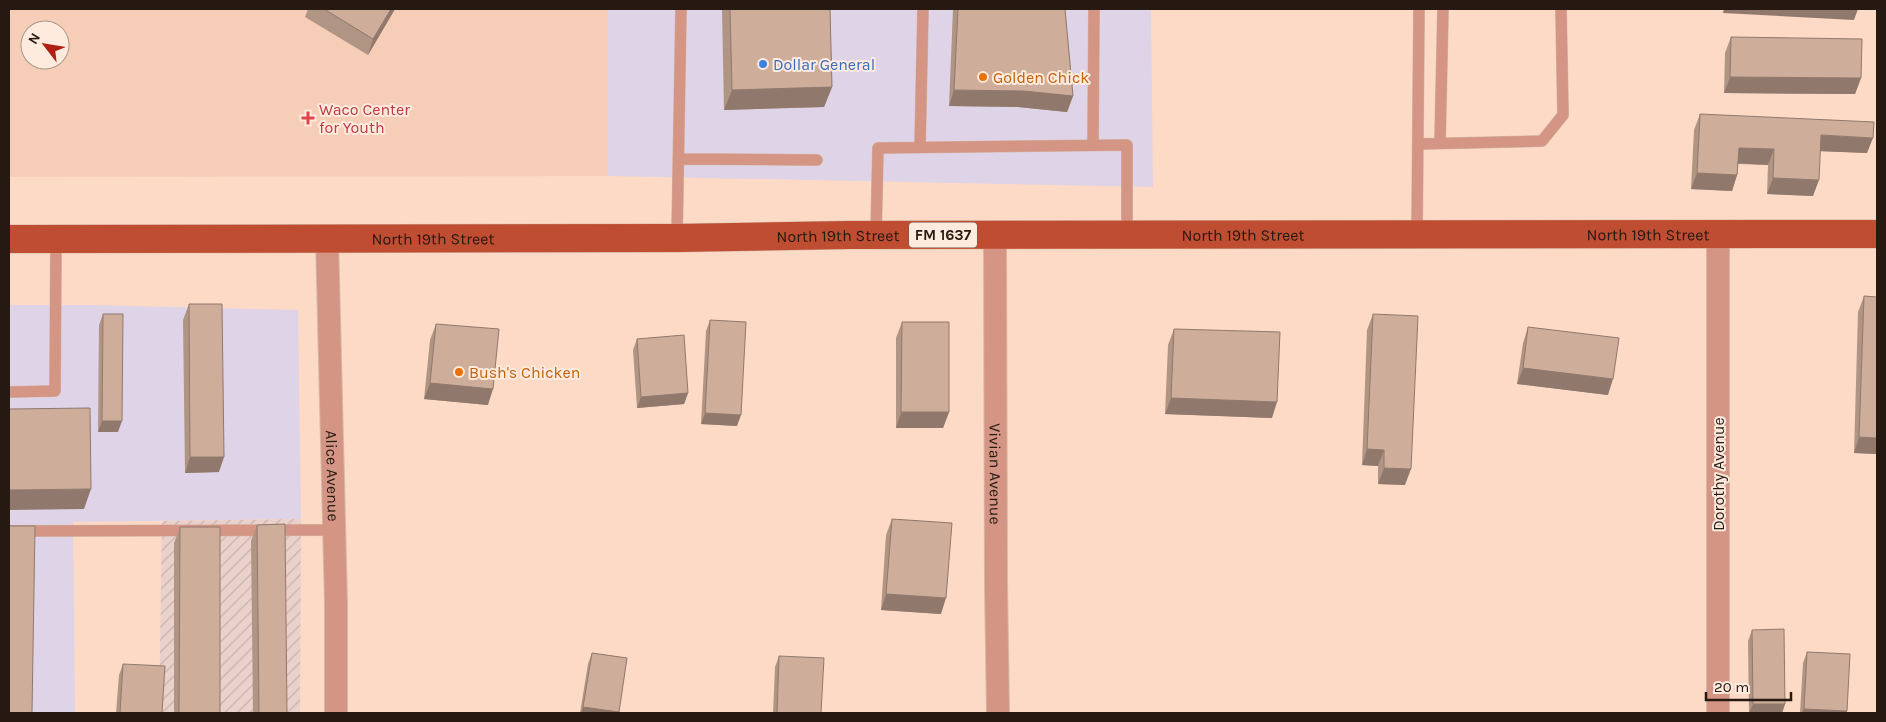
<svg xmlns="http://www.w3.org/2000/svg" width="1886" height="722" font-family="Karla,sans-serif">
<defs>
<pattern id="industrial-furrows" width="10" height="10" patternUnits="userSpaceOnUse" patternTransform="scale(1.25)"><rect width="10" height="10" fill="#ebd1cb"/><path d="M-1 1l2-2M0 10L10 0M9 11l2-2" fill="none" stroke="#c9b3ad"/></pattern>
</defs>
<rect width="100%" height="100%" fill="#fcdac6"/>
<path fill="#ded3e7" d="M608 9H1151L1153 187 608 176Z
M9 305H92L298 310 301 519 73 522 75 713H9Z"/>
<path fill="url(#industrial-furrows)" d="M301 519 300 713H159L162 521Z"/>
<path fill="#f6cdb6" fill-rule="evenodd" d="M9 9H608V176L9 177ZM30 30H60V60H30Z"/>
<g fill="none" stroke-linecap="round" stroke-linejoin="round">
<defs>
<path id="service" d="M1440 143 1443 9
M1418 144 1542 141 1563 115 1561 9
M1093 145 1094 9
M920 147 923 9
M679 159 817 160
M876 235 878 148 1127 145V235
M1417 235 1419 9
M677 238 681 9
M9 392 55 391 56 239
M9 531 334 530"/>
<g id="minor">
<path id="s1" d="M995 235 996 585 998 713"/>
<path id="s2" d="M327 238 336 604V713"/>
<path d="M1718 713V234"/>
</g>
<g id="primary">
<path id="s3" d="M9 239 677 238 847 235 1877 234"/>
</g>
</defs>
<use href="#service" stroke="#d5b7a6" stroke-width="12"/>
<use href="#minor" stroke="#d5b7a6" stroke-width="24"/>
<use href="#primary" stroke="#d5b7a6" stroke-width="29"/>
<use href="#service" stroke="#d49585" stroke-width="11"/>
<use href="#minor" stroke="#d49585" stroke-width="22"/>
<use href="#primary" stroke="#be4d31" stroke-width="28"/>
</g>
<path fill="#b19584" d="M308 9H395L368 55 305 17Z
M722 9H830L832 87 824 107 724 110Z
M953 9H1065L1073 96 1067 112 1018 107 949 106Z
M1731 37 1861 78 1855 94 1724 93 1725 53Z
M1700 114 1867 153 1820 151 1813 196 1767 194 1768 165 1738 164 1737 175 1732 191 1691 189 1694 130Z
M1864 296 1877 297V454L1854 453 1858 312Z
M189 304 219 472 185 473 183 320Z
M103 314 118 432H98L99 325Z
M1373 314 1405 485 1378 484V466L1362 465 1367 330Z
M710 320 737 426 701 424 706 331Z
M902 322 949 412 943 428H896V338Z
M436 324 488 405 424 399 430 340Z
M1528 327 1608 395 1517 384 1523 343Z
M1174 329 1272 418 1165 414 1168 345Z
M637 339 688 393 684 404 637 408 633 350Z
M892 519 941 614 881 610 886 535Z
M257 525 287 713H253L251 541Z
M180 527 220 713H174V543Z
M1752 630 1785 704 1782 713H1749L1748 641Z
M1807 652 1847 713H1800L1803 663Z
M592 653 627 658 618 713H580L588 664Z
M779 656 821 713H773L775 667Z
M123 664 162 713H116L119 675Z
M1877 690V713H1876Z"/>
<path fill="#90796c" d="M391 9H395L368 55 373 39Z
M1724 9H1858L1854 20 1723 13Z
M1730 77 1861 78 1855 94 1724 93Z
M832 87 824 107 724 110 732 90Z
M954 90 1024 91 1073 96 1067 112 1018 107 949 106Z
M1821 135 1873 138 1867 153 1816 151Z
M1739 148 1774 149 1768 165 1733 163Z
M1697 173 1737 175 1732 191 1691 189Z
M1773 178 1819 180 1813 196 1767 194Z
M1523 368 1613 379 1608 395 1517 384Z
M430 383 493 389 488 405 424 399Z
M688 393 684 404 637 408 641 397Z
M1171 398 1277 402 1272 418 1165 414Z
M901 412H949L943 428H896Z
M705 413 741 415 737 426 701 424Z
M102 421H122L118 432H98Z
M1859 437 1877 438V454L1854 453Z
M1367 449 1384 450 1378 466 1362 465Z
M190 457H224L219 472 185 473Z
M1384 468 1411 469 1405 485 1378 484Z
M91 489 84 509 9 510V490Z
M886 594 946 598 941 614 881 610Z
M1753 704H1785L1782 713H1749Z
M583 707 619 712 618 713H581Z
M1804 709 1847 711V713H1802Z"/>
<path fill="#cead9a" stroke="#90796c" d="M324 9H391L373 39Z
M730 9H830L832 87 732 90Z
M958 9H1065L1073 96 1024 91 954 90Z
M1731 37 1862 39 1861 78 1730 77Z
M1700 114 1874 122 1873 138 1821 135 1819 180 1773 178 1774 149 1739 148 1737 175 1697 173Z
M1864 296 1877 297V438L1859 437Z
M189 304H222L224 457H190Z
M103 314H123L122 421H102Z
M1373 314 1418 316 1411 469 1384 468V450L1367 449Z
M710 320 746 322 741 415 705 413Z
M902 322H949V412H901Z
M436 324 499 329 493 389 430 383Z
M1528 327 1619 338 1613 379 1523 368Z
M1174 329 1280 332 1277 402 1171 398Z
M684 335 688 393 641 397 637 339Z
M90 408 91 489 9 490V409Z
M892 519 952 523 946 598 886 594Z
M285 524 287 713H259L257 525Z
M9 526H35L32 713H9Z
M180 527H220V713H179Z
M1784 629 1785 704H1753L1752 630Z
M1807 652 1850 654 1847 711 1804 709Z
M592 653 627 658 619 712 583 707Z
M779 656 824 658 821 713H777Z
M123 664 165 666 162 713H120Z"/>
<circle fill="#3f7fe0" stroke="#ffeade" stroke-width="2" cx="763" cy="64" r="5"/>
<g fill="#e8710a" stroke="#ffeade" stroke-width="2">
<circle cx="983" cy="77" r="5"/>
<circle cx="459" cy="372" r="5"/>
</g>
<path fill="#e0444e" stroke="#ffeade" stroke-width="2" d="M305.5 110.5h5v5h5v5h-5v5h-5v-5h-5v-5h5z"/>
<g text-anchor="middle" stroke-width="4" stroke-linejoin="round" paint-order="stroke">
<rect fill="#ffeade" stroke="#66584f" stroke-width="1" x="909" y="222.5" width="68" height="25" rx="4"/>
<g font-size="15" font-weight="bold" fill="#251912">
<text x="943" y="240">FM 1637</text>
</g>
<g font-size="16" fill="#366cbe" stroke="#ffeade" text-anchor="start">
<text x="773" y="70">Dollar General</text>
</g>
<g font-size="16" fill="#c56008" stroke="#ffeade" text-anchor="start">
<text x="993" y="83">Golden Chick</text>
<text x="469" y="378">Bush's Chicken</text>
</g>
<g font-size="16" fill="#be3a42" stroke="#ffeade" text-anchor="start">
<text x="319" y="115">Waco Center<tspan x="319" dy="18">for Youth</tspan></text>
</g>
<g font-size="16" fill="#251912" stroke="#ffeade">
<text dy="6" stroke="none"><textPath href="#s3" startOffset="1639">North 19th Street</textPath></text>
<text dy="6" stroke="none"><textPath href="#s3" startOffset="1234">North 19th Street</textPath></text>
<text dy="6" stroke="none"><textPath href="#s3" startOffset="829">North 19th Street</textPath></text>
<text dy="6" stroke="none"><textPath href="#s3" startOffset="424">North 19th Street</textPath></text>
<text dy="6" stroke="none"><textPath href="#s1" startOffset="239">Vivian Avenue</textPath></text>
<text transform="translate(1718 474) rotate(-90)" y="6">Dorothy Avenue</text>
<text dy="6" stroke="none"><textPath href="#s2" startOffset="238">Alice Avenue</textPath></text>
</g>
</g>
<rect width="1886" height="722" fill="none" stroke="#251912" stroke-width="20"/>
<g transform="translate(45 45) rotate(301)"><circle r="24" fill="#ffeade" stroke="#a8968c"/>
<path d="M0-4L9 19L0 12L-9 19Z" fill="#af2013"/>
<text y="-8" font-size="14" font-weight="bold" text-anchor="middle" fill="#251912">N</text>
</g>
<path d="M1706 692v8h85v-8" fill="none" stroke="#251912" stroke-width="2.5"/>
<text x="1714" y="692" font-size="15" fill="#251912" stroke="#ffeade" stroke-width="4" paint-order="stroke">20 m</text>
</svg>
